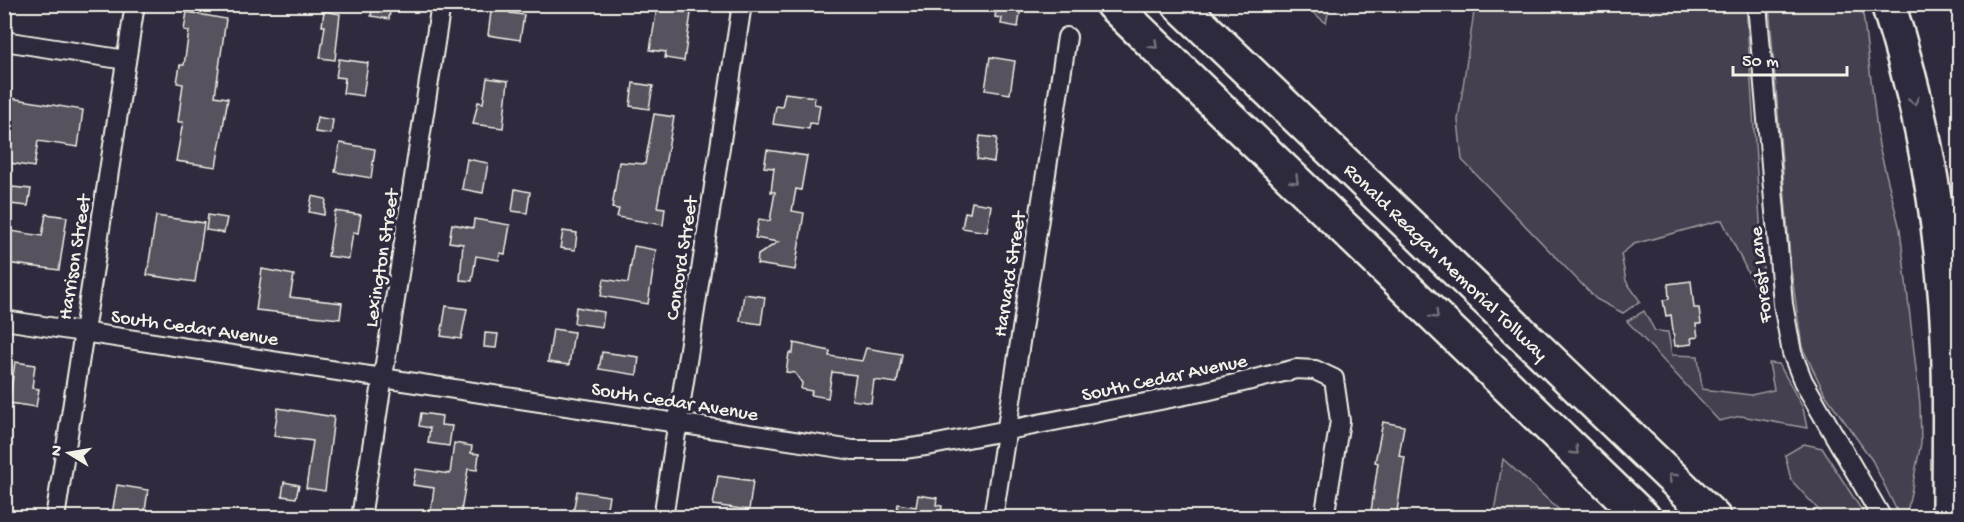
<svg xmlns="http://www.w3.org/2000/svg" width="1964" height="522" font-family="'Gochi Hand',sans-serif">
<rect width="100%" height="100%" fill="#2f2a3d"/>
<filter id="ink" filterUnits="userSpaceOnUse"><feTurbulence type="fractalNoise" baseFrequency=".0167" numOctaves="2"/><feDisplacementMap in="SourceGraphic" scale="12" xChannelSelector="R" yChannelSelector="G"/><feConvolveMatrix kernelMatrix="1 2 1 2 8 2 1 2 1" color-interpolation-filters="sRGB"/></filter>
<g filter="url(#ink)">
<path fill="#454050" stroke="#9c989c" stroke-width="1.5" d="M1304 5H1330L1326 23Z
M1475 5H1746L1764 282 1755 287 1722 220 1634 244 1621 254 1626 281 1640 301 1623 313 1596 299 1462 160 1458 120Z
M1769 5H1862L1879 146 1900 229 1920 404 1921 443 1907 513 1900 517 1872 460 1825 394 1802 347 1791 269Z
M1644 311 1655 331 1668 332 1672 355 1698 356 1702 389 1751 395 1774 390 1769 363 1779 364 1803 408 1807 428 1741 416 1719 421 1627 321Z
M1804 444 1822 448 1866 517H1825L1791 480 1785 455Z
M1503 459 1567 517H1493Z"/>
<path fill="#56525f" stroke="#f4f1e8" stroke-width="1.5" d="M373 4H391L389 19 371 16Z
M492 4H512L510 13 524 15 520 40 488 35Z
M997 4 1021 7 1018 27 1001 24 1002 18 995 17Z
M657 8 691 13 684 61 665 58 666 52 650 50Z
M324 11 340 14 335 60 320 58 325 26H322Z
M187 12 226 19 215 96 228 98 216 167 176 161 183 122H178L183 84 177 83 180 65H184L189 31 184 30Z
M990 57 1015 61 1010 94 985 90Z
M339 59 368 63 363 96 343 93 345 78 336 77Z
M487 78 508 81 503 128 473 124 478 102 483 103Z
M633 83 653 86 649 109 630 106Z
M785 93 815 97 814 104 820 105 817 124 810 123 809 129 773 124 776 106 782 107Z
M4 97 83 110 78 147 38 141 34 167 4 162Z
M654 114 674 117 657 207 665 208 663 225 617 217 619 209 612 208 619 162 645 164Z
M317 117 333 120 331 134 315 132Z
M980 136 997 138 994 162 977 159Z
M340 143 375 149 371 178 335 172Z
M767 150 807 156 801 190 796 189 792 211 804 213 795 270 757 264 758 255 778 242 755 238 759 219 770 221 775 192H771L774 168 764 167Z
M467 159 488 163 483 193 462 189Z
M12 187 31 189 28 206 10 204Z
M515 189 530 192 527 213 512 211Z
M312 196 326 199 324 215 309 212Z
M972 202 991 205 987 232 962 228 965 212 970 213Z
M335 211 361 215 358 233 353 232 349 259 328 256Z
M46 214 67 217 59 270 6 263 11 231 42 236Z
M208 215 227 218 224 233 206 230Z
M156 216 204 223 195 282 147 275Z
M474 219 510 225 505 254 500 253 499 260 476 256 472 281 460 280 463 244 449 242 452 224 473 228Z
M563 231 577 233 575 250 560 248Z
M634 246 656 250 648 304 601 296 604 279 628 283Z
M262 269 294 275 290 297 342 303 340 319 256 310Z
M1691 281 1694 308H1699L1701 324H1696L1698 337 1691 338 1692 344 1675 346 1671 315 1666 316 1663 300 1669 299 1668 284Z
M744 294 765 297 761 324 740 321Z
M446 306 467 309 461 339 441 336Z
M576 307 604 312 602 327 574 323Z
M553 329 574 332 569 365 548 362Z
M485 333 498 334 496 348 484 347Z
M794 343 830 351 829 356 862 361 866 348 902 354 897 383 874 380 871 403 852 400 856 375 832 372 828 398 811 395 812 391 801 389 802 383 795 373 786 372 789 353H793Z
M602 352 639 357 637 375 599 369Z
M15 362 35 365 32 388 39 389 36 407 9 403Z
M278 408 334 417 325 491 306 488 313 441 274 436Z
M421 413 442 416 441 425 452 426 449 446 428 443 430 428 419 426Z
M1383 422 1404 426 1399 456 1405 457 1396 518H1370L1378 463 1375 462Z
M454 443 472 446 471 453 479 454 477 470 468 469 460 518H430L434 488 413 485 416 469 450 474Z
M718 476 753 481 749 510 713 505Z
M284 482 299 485 296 498 282 496Z
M117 485 148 490 144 518 112 514Z
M577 491 609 496 605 518H572Z
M918 495 937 498 936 505 942 506 940 518H896L898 504 916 507Z"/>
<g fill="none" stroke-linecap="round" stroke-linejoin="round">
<defs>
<path id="street" d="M1757 4 1783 304 1792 353 1803 381 1882 518
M4 41 126 60
M4 320 853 450H897L932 445 1206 391 1296 369 1315 370 1334 379 1340 421 1324 518
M55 518 135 4
M361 518 441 4
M663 518 742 4
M993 518 1067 37"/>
<path id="highway" d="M1112 4 1644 518
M1179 4 1714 518
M1888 4C1917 94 1936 187 1944 281 1952 359 1949 439 1949 518"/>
</defs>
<use href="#street" stroke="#f4f1e8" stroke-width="22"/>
<use href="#highway" stroke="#f4f1e8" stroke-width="38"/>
<use href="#street" stroke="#2f2a3d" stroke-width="18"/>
<use href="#highway" stroke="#2f2a3d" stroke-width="33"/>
</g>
<defs><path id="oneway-chevron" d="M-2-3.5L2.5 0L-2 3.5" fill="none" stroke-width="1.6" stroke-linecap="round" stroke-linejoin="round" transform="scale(1.5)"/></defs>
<g stroke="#747079">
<use href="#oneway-chevron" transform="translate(1154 45) rotate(44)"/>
<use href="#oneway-chevron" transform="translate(1914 101) rotate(76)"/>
<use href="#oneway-chevron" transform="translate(1295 180) rotate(44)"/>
<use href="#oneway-chevron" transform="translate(1435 315) rotate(44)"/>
<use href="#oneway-chevron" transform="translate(1575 451) rotate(44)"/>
<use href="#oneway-chevron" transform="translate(1672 477) rotate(-136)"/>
</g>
</g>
<g text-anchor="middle" stroke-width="6" stroke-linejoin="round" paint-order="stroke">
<g font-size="20" fill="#f4f1e8" stroke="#2f2a3d">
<text transform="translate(73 257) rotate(-81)" y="7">Harrison Street</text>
<text transform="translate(380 258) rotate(-81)" y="7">Lexington Street</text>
<text transform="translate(680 258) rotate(-81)" y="7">Concord Street</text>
<text transform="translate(1447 261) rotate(44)" y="7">Ronald Reagan Memorial Tollway</text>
<text transform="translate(1008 274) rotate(-81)" y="7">Harvard Street</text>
<text transform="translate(1759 275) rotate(-96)" y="7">Forest Lane</text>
<text transform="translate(195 326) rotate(8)" y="7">South Cedar Avenue</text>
<text transform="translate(1164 376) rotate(-12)" y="7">South Cedar Avenue</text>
<text transform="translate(675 400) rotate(9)" y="7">South Cedar Avenue</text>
</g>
</g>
<rect width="1964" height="522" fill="none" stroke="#2f2a3d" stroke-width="24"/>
<rect x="12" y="12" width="1940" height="498" fill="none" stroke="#f4f1e8" stroke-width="2" filter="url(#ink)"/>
<g transform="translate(69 453) rotate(281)" stroke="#2f2a3d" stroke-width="4.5" paint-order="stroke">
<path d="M0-4.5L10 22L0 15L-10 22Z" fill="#f4f1e8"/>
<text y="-9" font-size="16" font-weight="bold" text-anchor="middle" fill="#f4f1e8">N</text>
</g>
<path d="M1733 66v9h114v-9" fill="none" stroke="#f4f1e8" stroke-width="3"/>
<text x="1742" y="66" font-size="18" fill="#f4f1e8" stroke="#2f2a3d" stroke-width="4.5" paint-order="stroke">50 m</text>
</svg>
